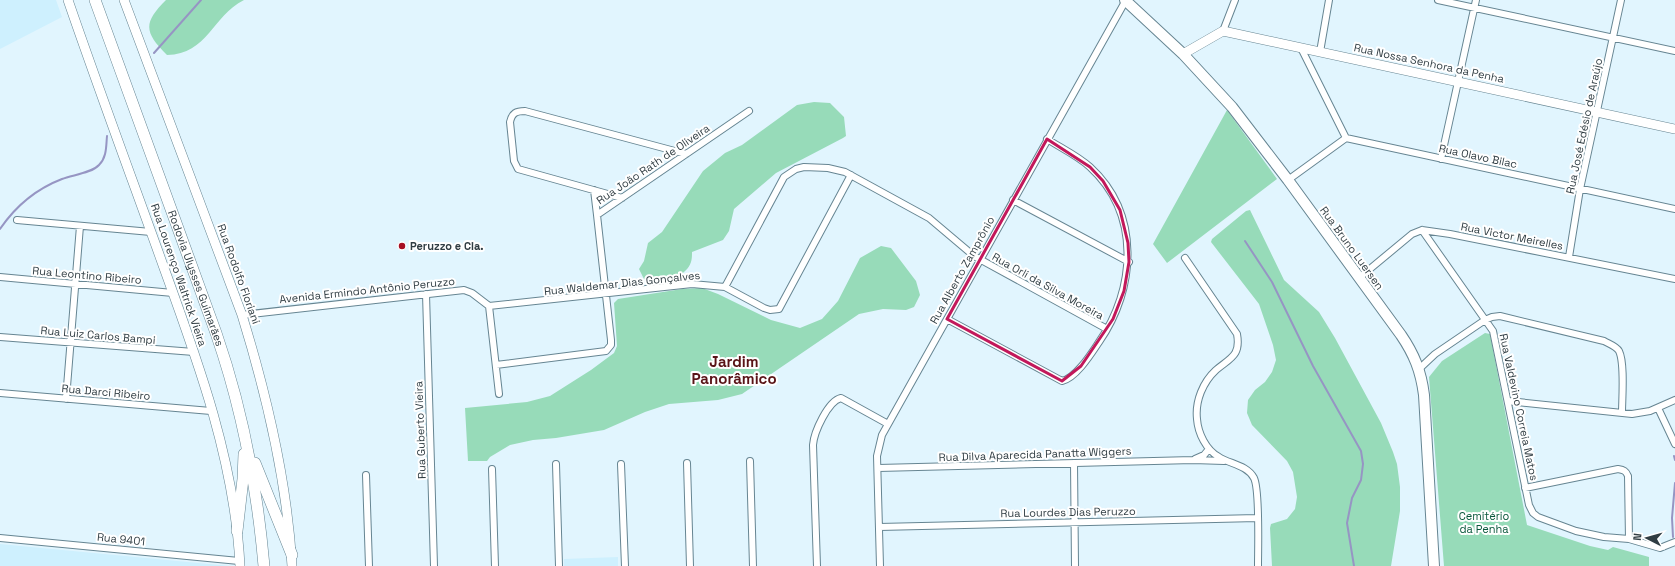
<svg xmlns="http://www.w3.org/2000/svg" width="1675" height="566" font-family="'Space Grotesk',sans-serif">
<rect width="100%" height="100%" fill="#e1f5fe"/>
<path fill="#cef0fe" d="M0 0H56L62 17 0 49Z
M0 544 230 566H0Z
M618 557V566H564V559Z"/>
<path fill="#97dbb9" d="M166 0H244C212 16 208 54 167 55 144 32 143 23 166 0Z
M814 102 830 103 844 117 846 136 843 138 776 173 734 209 729 231 723 240 692 252C692 255 692 259 691 262 685 280 659 282 644 279L639 269 644 261 648 243 662 232 703 171 725 153 742 145 797 105Z
M1227 110 1277 179 1167 263 1153 244Z
M1250 210 1284 280 1319 312 1335 338 1381 423 1393 452 1397 464 1400 487V511L1391 566H1272L1270 528 1271 524 1287 519 1295 509 1297 497 1293 472 1287 461 1252 425 1247 413 1248 400 1255 390 1265 382 1272 372 1276 360 1273 345 1259 304 1211 242 1212 239 1246 211Z
M881 246 891 248 916 281 920 295 914 307 906 310 883 309 859 314 742 394 718 400 669 404 645 412 604 430 556 438 533 440 510 445 490 457 487 461H468L465 408 527 402 550 396 591 370 614 353 617 346 614 303 618 299 682 289 702 288 718 294 771 320 800 328 822 319 838 301 860 258Z
M1485 333 1490 334 1527 525 1590 546 1608 550 1613 547 1649 557V566H1444L1429 377 1442 361Z"/>
<g fill="none" stroke-linecap="round" stroke-linejoin="round">
<path stroke="#9695c3" stroke-width="2" d="M154 53 201 0
M0 229C15 207 36 189 62 179 72 175 92 173 99 165 107 157 106 146 107 136
M1245 241 1272 282 1313 366 1361 451 1363 464 1361 480 1352 498 1347 523 1354 566
M1674 456 1675 460
M1673 537 1672 518 1675 483"/>
<defs>
<path id="street" d="M1438 0 1675 51
M1223 31 1235 0
M1301 48 1346 138
M1320 52 1329 0
M1441 159 1476 0
M1288 180 1346 138 1675 209
M594 190 597 215
M622 198 518 169 514 161 510 122C512 113 516 111 525 111L686 154
M1013 200 1129 262
M17 220 151 232
M1422 230 1493 331 1529 505 1533 513 1538 517 1576 531 1604 537 1629 539 1660 548 1675 542
M1569 257 1580 189 1621 0
M1185 258 1237 334C1241 356 1230 358 1216 370 1203 382 1195 401 1197 419 1198 433 1206 450 1219 457 1230 464 1247 465 1254 478 1260 490 1258 549 1258 566
M0 277 173 293
M1359 278 1412 234 1422 230 1450 234 1675 279
M725 287 784 177 796 169 804 167 828 168 845 172 929 218 974 256 1107 329
M426 294 434 566
M489 306 692 284 725 287 764 308 770 310 779 309 851 175
M489 306 499 394
M242 315 464 290 472 293 489 306
M947 319 1062 381C1076 378 1091 354 1099 342 1136 289 1141 214 1090 167 1078 156 1061 148 1047 139
M0 337 194 352
M496 365 606 351 611 345V340L597 215 749 111
M1419 369 1435 354 1485 320 1492 317 1500 316 1604 341C1609 344 1616 346 1619 351 1625 363 1622 399 1622 413
M0 393 211 411
M66 399 80 226
M1508 401 1632 414 1650 411 1675 400
M1658 408 1675 444
M1195 459 1204 455 1209 449
M750 461 753 566
M687 463 690 566
M1074 463 1075 566
M556 464 559 566
M621 464 625 566
M878 468 1193 460 1224 461
M492 469 495 566
M366 475 369 566
M1525 488 1618 469C1624 470 1626 471 1628 476L1629 539
M879 527 1257 518
M0 538 239 561
M817 566 813 445C814 432 828 401 841 398L888 424
M880 566 877 456 882 435 1126 0"/>
<path id="secondary" d="M68 0C99 90 132 179 164 268 199 364 235 463 240 566
M124 0 242 315C267 396 287 480 292 566
M1183 54 1223 31 1675 129"/>
<path id="primary" d="M1125 0 1183 54 1232 107 1288 180 1401 335C1414 354 1421 371 1424 395L1434 566"/>
<g id="highway">
<path id="s1" d="M95 0 216 333C242 408 257 486 264 566"/>
<path d="M255 463 292 555"/>
<path d="M237 531 243 479 244 454"/>
</g>
</defs>
<use href="#street" stroke="#668592" stroke-width="8"/>
<use href="#secondary" stroke="#668592" stroke-width="10"/>
<use href="#primary" stroke="#668592" stroke-width="12"/>
<use href="#highway" stroke="#668592" stroke-width="12"/>
<use href="#street" stroke="#fff" stroke-width="6"/>
<use href="#secondary" stroke="#fff" stroke-width="9"/>
<use href="#primary" stroke="#fff" stroke-width="10"/>
<use href="#highway" stroke="#fff" stroke-width="11"/>
</g>
<path fill="none" stroke="#c2185b" stroke-width="3" stroke-linejoin="round" d="M1047 139 1090 167 1103 181 1120 210 1128 243 1129 262 1124 291 1113 319 1081 366 1062 381 947 319Z"/>
<circle fill="#a70f23" stroke="#fff" stroke-width="1.5" cx="402" cy="246" r="4"/>
<g text-anchor="middle" stroke-width="4" stroke-linejoin="round" paint-order="stroke">
<g font-size="11" fill="#303d43" stroke="#fff">
<text transform="translate(1429 63) rotate(12)" y="4">Rua Nossa Senhora da Penha</text>
<text transform="translate(1584 126) rotate(-78)" y="4">Rua José Edésio de Araújo</text>
<text transform="translate(1478 156) rotate(12)" y="4">Rua Olavo Bilac</text>
<text transform="translate(653 164) rotate(-34)" y="4">Rua João Rath de Oliveira</text>
<text transform="translate(1512 236) rotate(11)" y="4">Rua Victor Meirelles</text>
<text transform="translate(1352 248) rotate(54)" y="4">Rua Bruno Luersen</text>
<text transform="translate(962 270) rotate(-61)" y="4">Rua Alberto Zamprônio</text>
<text transform="translate(239 274) rotate(70)" y="4">Rua Rodolfo Floriani</text>
<text transform="translate(87 275) rotate(5)" y="4">Rua Leontino Ribeiro</text>
<text transform="translate(179 275) rotate(71)" y="4">Rua Lourenço Waltrick Vieira</text>
<text dy="4" stroke="none"><textPath href="#s1" startOffset="296">Rodovia Ulysses Guimarães</textPath></text>
<text transform="translate(622 283) rotate(-6)" y="4">Rua Waldemar Dias Gonçalves</text>
<text transform="translate(1048 286) rotate(29)" y="4">Rua Orli da Silva Moreira</text>
<text transform="translate(367 290) rotate(-6)" y="4">Avenida Ermindo Antônio Peruzzo</text>
<text transform="translate(98 335) rotate(5)" y="4">Rua Luiz Carlos Bampi</text>
<text transform="translate(106 392) rotate(5)" y="4">Rua Darci Ribeiro</text>
<text transform="translate(1519 407) rotate(78)" y="4">Rua Valdevino Correia Matos</text>
<text transform="translate(420 430) rotate(-92)" y="4">Rua Guberto Vieira</text>
<text transform="translate(1035 454) rotate(-2)" y="4">Rua Dilva Aparecida Panatta Wiggers</text>
<text transform="translate(1068 512) rotate(-1)" y="4">Rua Lourdes Dias Peruzzo</text>
<text transform="translate(121 539) rotate(6)" y="4">Rua 9401</text>
</g>
<g font-size="11" font-weight="bold" fill="#303d43" stroke="#fff" text-anchor="start">
<text x="410" y="250">Peruzzo e Cia.</text>
</g>
<g font-size="11" fill="#0a583c" stroke="#fff">
<text x="1484" y="520">Cemitério<tspan x="1484" dy="13">da Penha</tspan></text>
</g>
<g font-size="15" font-weight="bold" fill="#591417" stroke="#fff">
<text x="734" y="367">Jardim<tspan x="734" dy="17">Panorâmico</tspan></text>
</g>
</g>
<g transform="translate(1647 538) rotate(276)" stroke="#ffffff" stroke-width="3" paint-order="stroke">
<path d="M0-3L7 15L0 10L-7 15Z" fill="#303d43"/>
<text y="-6" font-size="11" font-weight="bold" text-anchor="middle" fill="#303d43">N</text>
</g>
</svg>
